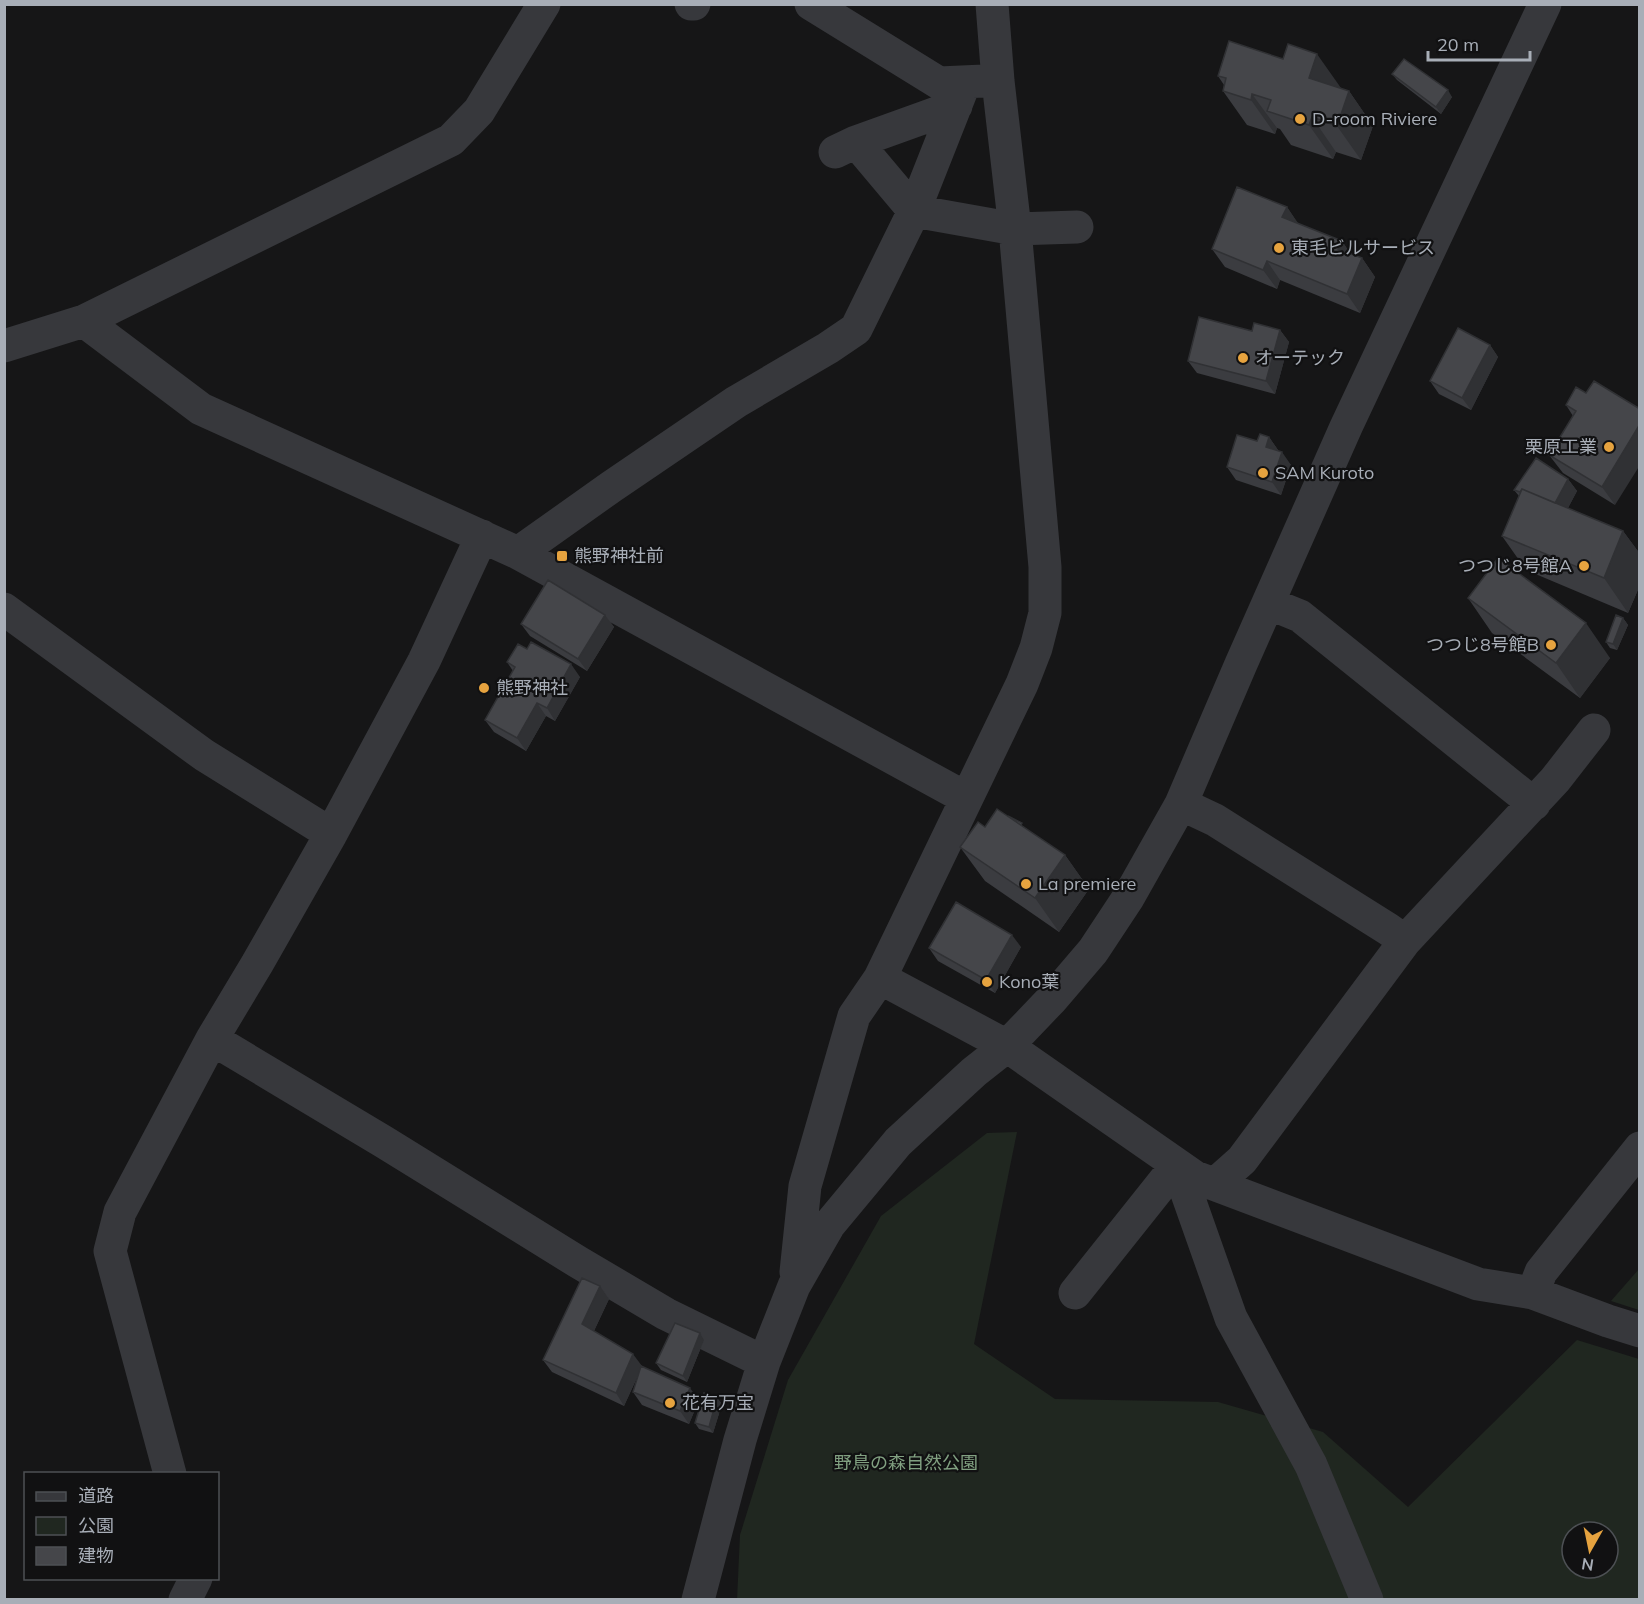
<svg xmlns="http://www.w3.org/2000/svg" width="1644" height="1604" font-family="Mulish,'Noto Sans JP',sans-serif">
<rect width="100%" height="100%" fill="#161617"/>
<path fill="#202720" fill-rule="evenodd" d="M1017 1132 974 1344 1055 1399 1218 1402 1323 1432 1408 1507 1577 1340 1639 1359V1599L737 1600 740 1535 788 1380 881 1216 987 1133ZM1572 1532H1608V1568H1572Z
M1639 1269V1310L1611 1301Z"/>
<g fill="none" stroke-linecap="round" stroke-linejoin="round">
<path stroke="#37383c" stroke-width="33" d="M691 4H694
M811 4 939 83 984 81
M992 4 998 81 1015 229 1045 567V613L1036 648 1022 684 880 978 1007 1046 1195 1177 1478 1284 1533 1293 1608 1321 1640 1331
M856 142 914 211 1015 229 1077 227
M835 152 856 142 956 106
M84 321 201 409 518 553 966 798
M4 346 84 321 451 140 479 111 544 4
M518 553 611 487 736 402 828 348 856 329 914 211 965 82
M1268 603 1300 616 1534 804
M4 609 204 755 331 834
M1181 804 1215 820 1388 929 1405 941
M212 1039 384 1142 578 1262 666 1314 764 1362
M1177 1165 1231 1318 1311 1465 1367 1600
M1215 1184 1242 1160 1405 941 1555 780 1594 730
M796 1272 805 1186 854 1016 880 978
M1075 1293 1177 1165
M1533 1293 1541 1272 1640 1148
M170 1474 110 1251 120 1212 212 1039 257 964 331 834 424 661 482 536
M185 1600 196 1578
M698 1600 740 1440 764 1362 794 1286 829 1225 898 1142 974 1072 1007 1046 1052 999 1093 951 1128 898 1181 804 1241 664 1346 427 1545 4"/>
</g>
<path fill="#3b3c40" d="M1392 74 1452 97 1441 114 1397 80Z
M1218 76 1341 88 1349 91 1373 126 1361 160 1336 152 1333 159 1291 145 1280 129 1277 128 1275 134 1247 125 1223 91 1224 85Z
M1287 207 1298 224 1342 241 1350 254 1362 258 1375 277 1360 313 1280 280 1277 289 1225 267 1212 249Z
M1280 330 1289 342 1275 394 1197 373 1188 361 1252 331Z
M1490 345 1498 357 1471 410 1439 394 1430 381Z
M1576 387 1615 505 1563 473 1549 455 1573 416 1566 405Z
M1269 437 1278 450V451L1291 465 1281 495 1236 480 1227 467 1257 441Z
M1568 479 1577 491 1568 508 1623 531 1640 554V585L1628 613 1526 570 1502 536 1519 496 1514 490Z
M1468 598 1610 658 1580 698 1492 633Z
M605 615 614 627 587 671 530 636 521 624Z
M1623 618 1628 625 1617 650 1610 648 1606 642Z
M507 662 580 677 555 721 546 716 526 751 494 732 485 720 513 671Z
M985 827 1025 828 1065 855 1089 889 1059 932 985 881 960 847Z
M1021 947 995 993 938 961 929 948Z
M600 1286 609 1299 594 1331 642 1366 699 1400 689 1424 642 1405 633 1392 641 1369 624 1406 552 1372 543 1360Z
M700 1333 704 1340 687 1382 661 1370 656 1363Z
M717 1398 722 1404 713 1433 699 1429 695 1423Z"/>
<path fill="#303134" d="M1317 54 1341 88 1333 113 1309 78Z
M1448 90 1452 97 1441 114 1436 107Z
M1349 91 1373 126 1361 160 1337 126Z
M1252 94 1277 128 1275 134 1251 100Z
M1312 117 1336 152 1333 159 1309 125Z
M1287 207 1300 226 1282 217Z
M1342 241 1355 260 1338 249Z
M1362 258 1375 277 1360 313 1347 294Z
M1267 261 1280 280 1277 289 1263 270Z
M1280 330 1289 342 1275 394 1266 381Z
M1490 345 1498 357 1471 410 1462 398Z
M1640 424V465L1615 505 1602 487Z
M1269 437 1278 450 1275 460 1266 447Z
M1282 452 1291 465 1281 495 1272 482Z
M1568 479 1577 491 1562 519 1553 507Z
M1623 531 1640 554V585L1628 613 1604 578Z
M605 615 614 627 587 671 578 659Z
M1623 618 1628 625 1617 650 1613 644Z
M1586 623 1610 658 1580 698 1556 663Z
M571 664 580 677 555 721 547 708Z
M537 703 546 716 526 751 517 738Z
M1065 855 1089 889 1059 932 1035 898Z
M1012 935 1021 947 995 993 986 980Z
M600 1286 609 1299 591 1337 582 1324Z
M700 1333 704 1340 687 1382 683 1376Z
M633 1354 642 1366 624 1406 616 1393Z
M690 1388 699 1400 689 1424 680 1411Z
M717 1398 722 1404 713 1433 709 1427Z"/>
<path fill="#45464a" stroke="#303134" stroke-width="1.5" d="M1229 41 1283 59 1288 44 1317 54 1309 78 1349 91 1337 126 1312 117 1309 125 1267 111 1271 100 1252 94 1251 100 1223 91 1226 78 1218 76Z
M1404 59 1448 90 1436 107 1392 74Z
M1237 187 1287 207 1282 217 1342 241 1338 249 1362 258 1347 294 1267 261 1263 270 1212 249Z
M1199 317 1252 331 1254 323 1280 330 1266 381 1188 361Z
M1458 328 1490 345 1462 398 1430 381Z
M1594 381 1640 409V424L1602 487 1549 455 1576 411 1566 405 1576 387 1586 393Z
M1260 434 1269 437 1266 447 1282 452 1272 482 1227 467 1237 435 1257 441Z
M1536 458 1568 479 1555 503 1522 489 1520 492 1514 490Z
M1522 489 1623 531 1604 578 1502 536Z
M1498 558 1586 623 1556 663 1468 598Z
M548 580 605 615 578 659 521 624Z
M1616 615 1623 618 1613 644 1606 642Z
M531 642 571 664 547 708 537 703 517 738 485 720 515 667 507 662 518 644 527 649Z
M997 809 1065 855 1035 898 960 847 978 822 985 827Z
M1008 816 1022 823 1021 825Z
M956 902 1012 935 986 980 929 948Z
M582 1278 600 1286 582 1324 633 1354 616 1393 543 1360Z
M675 1323 700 1333 683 1376 656 1363Z
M641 1366 690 1388 680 1411 633 1392Z
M704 1393 717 1398 709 1427 695 1423Z"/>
<g fill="#e6a33f" stroke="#111112" stroke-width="2">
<circle cx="1300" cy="119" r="6"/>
<circle cx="1279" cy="248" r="6"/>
<circle cx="1243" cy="358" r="6"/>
<circle cx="1609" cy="447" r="6"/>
<circle cx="1263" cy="473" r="6"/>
<rect x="556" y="550" width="12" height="12" rx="3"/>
<circle cx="1584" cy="566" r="6"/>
<circle cx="1551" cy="645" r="6"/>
<circle cx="484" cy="688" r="6"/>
<circle cx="1026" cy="884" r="6"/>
<circle cx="987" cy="982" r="6"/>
<circle cx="670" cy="1403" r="6"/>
</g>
<g text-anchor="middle" stroke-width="4.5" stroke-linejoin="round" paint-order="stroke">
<g font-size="18" fill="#a8aeb7" stroke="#111112" text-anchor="start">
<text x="1312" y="125">D-room Riviere</text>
<text x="1291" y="254">東毛ビルサービス</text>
<text x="1255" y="364">オーテック</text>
<text x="1597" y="453" text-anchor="end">栗原工業</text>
<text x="1275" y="479">SAM Kuroto</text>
<text x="574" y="562">熊野神社前</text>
<text x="1572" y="572" text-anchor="end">つつじ8号館A</text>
<text x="1539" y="651" text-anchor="end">つつじ8号館B</text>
<text x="496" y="694">熊野神社</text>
<text x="1038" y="890">La premiere</text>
<text x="999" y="988">Kono葉</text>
<text x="682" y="1409">花有万宝</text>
</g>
<g font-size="18" fill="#81a081" stroke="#111112">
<text x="906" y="1469">野鳥の森自然公園</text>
</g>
</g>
<rect width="1644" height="1604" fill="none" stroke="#a8aeb7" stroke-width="12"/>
<rect x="24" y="1472" width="195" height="108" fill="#111112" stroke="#4d5054" stroke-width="1.5"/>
<rect x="36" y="1492" width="30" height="9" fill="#37383c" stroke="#4d5054" stroke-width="1.5"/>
<text x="78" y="1502" font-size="18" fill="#a8aeb7">道路</text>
<rect x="36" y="1517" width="30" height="18" fill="#202720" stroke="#4d5054" stroke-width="1.5"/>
<text x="78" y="1532" font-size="18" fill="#a8aeb7">公園</text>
<rect x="36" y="1547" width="30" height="18" fill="#45464a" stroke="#4d5054" stroke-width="1.5"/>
<text x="78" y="1562" font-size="18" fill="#a8aeb7">建物</text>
<g transform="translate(1590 1550) rotate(189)"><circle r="28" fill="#111112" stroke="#4d5054" stroke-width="1.5"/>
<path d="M0-4.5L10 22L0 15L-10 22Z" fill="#e6a33f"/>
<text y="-9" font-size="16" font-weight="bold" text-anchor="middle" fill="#a8aeb7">N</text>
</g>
<path d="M1428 51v9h102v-9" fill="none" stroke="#a8aeb7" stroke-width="3"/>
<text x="1437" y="51" font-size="18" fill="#a8aeb7" stroke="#111112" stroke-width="4.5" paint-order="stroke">20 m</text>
</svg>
